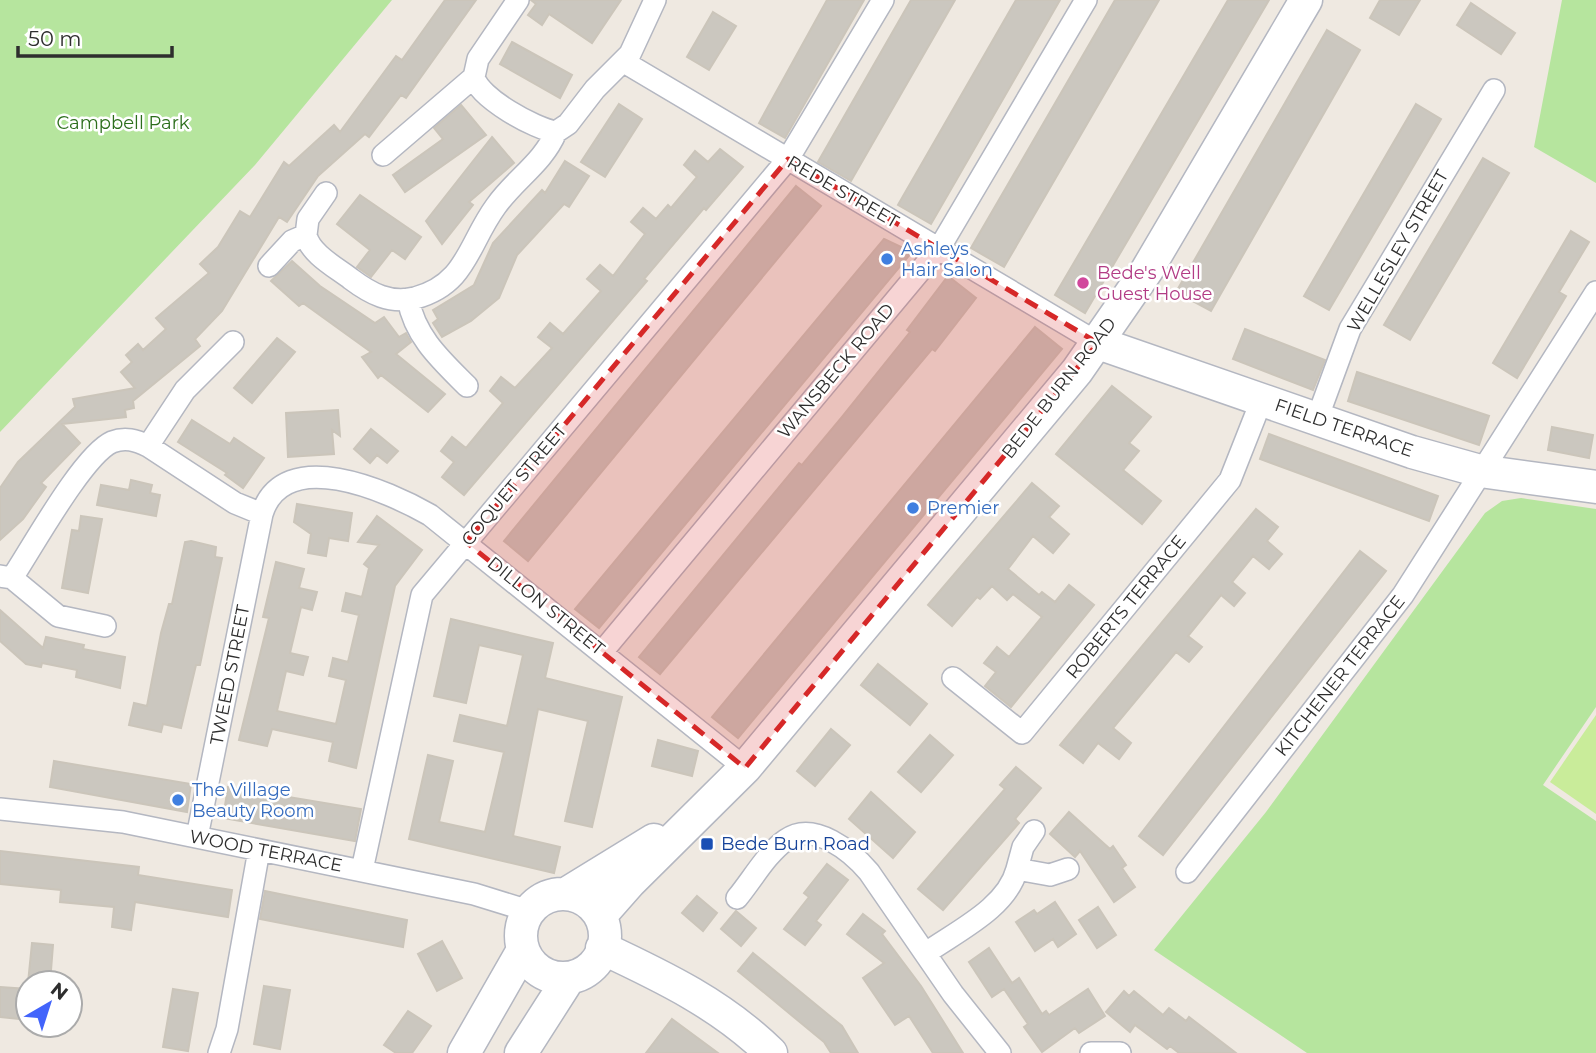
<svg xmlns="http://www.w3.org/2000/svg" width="1596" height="1053" font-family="Montserrat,sans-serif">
<rect width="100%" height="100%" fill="#efe9e1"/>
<path fill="#b6e59e" d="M0 0H392L255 165 0 432Z
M1562 0H1596V183L1534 147Z
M1521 498 1596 509V707L1543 785 1596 821V1053H1307L1154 950 1266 812 1485 513 1502 501Z"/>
<path fill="#c9ec9a" d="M1596 715V814L1550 782Z"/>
<path fill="#cbc7bf" stroke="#cbc5ba" stroke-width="2" d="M445 0H476L406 98 401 95 369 137 365 134 318 176 287 222 279 217 222 311 195 339 200 346 133 401 134 408 125 410 126 417 62 424 80 443 41 483 46 487 23 519 0 540V488L18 462 75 407 73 399 135 388 121 372 132 362 126 355 138 344 143 350 166 329 156 318 209 273 200 264 218 247 240 211 250 217 284 162 289 166 334 125 340 132 396 56 402 60Z
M531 0H621L592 43 549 14 542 25 528 15 536 4Z
M827 0H864L785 138 759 123Z
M911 0H955L851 181 818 162Z
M1016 0H1060L931 224 898 205Z
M1115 0H1159L1004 267 971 248Z
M1228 0H1269L1085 313 1055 295Z
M1380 0H1420L1399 35 1370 18Z
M1471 3 1515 33 1501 54 1457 25Z
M713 12 736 26 709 70 687 57Z
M1327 30 1360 50 1211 311 1176 292Z
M512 42 572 75 560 98 500 64Z
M619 104 642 119 605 177 581 162Z
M1416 104 1441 119 1329 310 1304 296Z
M461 105 486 135 405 192 393 175 443 139 434 128Z
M492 137 514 163 469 202 473 205 442 244 426 221Z
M720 149 743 167 706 210 704 208 644 279 647 281 464 495 442 477 454 462 441 451 452 437 466 448 503 403 490 391 501 377 515 388 552 348 538 337 550 323 563 334 601 291 587 279 600 265 613 276 645 234 631 222 643 208 656 219 668 205 671 208 697 177 684 165 695 151 708 162Z
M1483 158 1509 173 1410 340 1384 325Z
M565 161 589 176 569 207 564 204 517 255 499 298 471 321 442 337 433 323 438 319 433 310 474 285 493 243 542 190 545 193Z
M796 186 821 206 528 561 504 541Z
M360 195 421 237 405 259 392 250 371 277 357 267 370 250 337 224Z
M1571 231 1589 242 1559 292 1566 296 1517 378 1493 363Z
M884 239 912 252 599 628 575 609Z
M292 261 320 286 375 323 384 317 399 337 406 333 411 342 396 354 445 394 428 412 381 375 378 378 362 357 371 352 303 303 299 306 271 281Z
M948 276 976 298 935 351 932 349 660 674 639 657 799 463 802 465 842 417 910 332 907 330Z
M1035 327 1062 349 738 738 712 717Z
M1245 329 1325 360 1313 390 1233 359Z
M277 338 295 352 252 403 234 388Z
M1357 372 1489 416 1479 445 1348 401Z
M1112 386 1151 417 1129 443 1139 451 1123 470 1161 501 1142 524 1056 454Z
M338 410 340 436 332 430 334 454 288 457 286 413Z
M192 420 230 444 234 438 264 458 243 488 225 475 227 473 178 442Z
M1552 427 1593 435 1589 458 1548 450Z
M371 429 398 451 387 463 377 455 370 463 354 449Z
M1269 434 1438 496 1429 521 1260 459Z
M131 480 152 485 150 493 160 495 156 516 97 505 101 485 129 490Z
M1032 483 1059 506 1049 517 1069 534 1053 553 1033 536 1008 569 1039 595 1042 592 1055 602 1069 585 1094 605 1011 707 985 686 996 672 984 663 997 647 1009 657 1042 617 1013 594 1007 600 992 586 980 599 977 597 952 626 928 605Z
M297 504 352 513 348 541 329 538 326 556 308 553 311 534 294 522Z
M1256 509 1278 527 1267 541 1282 554 1269 569 1253 556 1232 582 1245 593 1234 606 1221 595 1188 636 1202 647 1189 662 1176 652 1113 728 1131 743 1119 759 1098 743 1083 763 1060 745Z
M81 516 102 519 88 593 62 588 72 530 79 531Z
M377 516 422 550 395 586 356 768 329 761 333 742 272 729 267 746 239 740 269 618 263 617 276 562 304 569 299 588 317 592 312 610 301 607 290 653 308 657 303 675 286 671 277 711 336 724 346 680 329 676 333 658 348 662 359 615 342 611 346 593 362 597 369 568 364 564 379 545 358 542Z
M191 541 216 547 215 557 222 558 200 665H196L181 728 163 724 161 732 129 725 134 703 147 706 161 633 169 604H172L185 542Z
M1360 551 1386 571 1163 855 1139 836Z
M0 610 43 648 46 637 84 645 83 649 125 657 120 688 76 677 77 670 42 663 41 667 26 664 0 641Z
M451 619 553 643 545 678 622 697 592 827 565 821 588 721 538 709 513 836 560 847 554 873 409 839 428 755 453 761 439 822 485 832 504 752 454 741 460 715 507 726 523 655 479 645 466 703 434 696Z
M878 664 927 704 910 725 861 685Z
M831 729 850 745 815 786 797 771Z
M930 735 953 755 921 792 898 772Z
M658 740 698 751 692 776 652 766Z
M54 761 191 784 187 812 50 787Z
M1016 767 1041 788 1015 819 1019 823 943 910 918 889 1005 789 1000 785Z
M228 787 361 809 355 841 223 818Z
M871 792 915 832 893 858 849 819Z
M1069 812 1110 849 1113 846 1126 865 1122 868 1135 887 1114 902 1080 851 1075 857 1050 834Z
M0 851 139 867 138 875 232 890 228 917 135 902 131 930 112 927 114 907 60 902 61 890 0 884Z
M827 864 848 880 816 921 821 925 805 945 784 929 809 897 804 893Z
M265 891 407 920 403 947 260 919Z
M697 896 717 913 703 931 682 913Z
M1055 902 1076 934 1058 947 1053 939 1035 951 1016 922 1034 910 1037 914Z
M1098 907 1116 935 1097 948 1079 920Z
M736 911 756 928 741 946 721 929Z
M863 914 885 931 882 934 921 986 963 1053H933L909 1016 895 1025 863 978 884 963 847 934Z
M442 941 462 978 437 991 418 954Z
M32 943 53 945 50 983H28Z
M989 948 1012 983 1019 978 1042 1014 1046 1011 1049 1015 1088 989 1105 1016 1079 1033 1075 1028 1042 1052 1024 1027 1028 1024 1004 989 992 997 969 962Z
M753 953 842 1026 858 1053H831L824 1042 738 971Z
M264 986 290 990 280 1049 254 1044Z
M0 987 28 989V1020L0 1017Z
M173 989 198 993 188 1051 163 1047Z
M1124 991 1129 996 1134 991 1163 1015 1169 1008 1186 1021 1189 1017 1236 1053H1179L1170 1046 1167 1049 1135 1025 1130 1032 1106 1012Z
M408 1011 431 1026 412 1053H396L384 1045Z
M672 1019 718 1053H646Z"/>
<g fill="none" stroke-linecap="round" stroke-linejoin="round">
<defs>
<path id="street" d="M624 62 1098 343
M474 77C479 98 535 129 556 132L568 124 595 89 630 54 655 0
M383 155 474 77 478 59 518 0
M306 235C310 254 337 268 351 279 371 294 390 304 415 298 467 284 468 244 496 206 515 179 543 163 556 132
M269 266 292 241 306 235 308 219 326 193
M408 299C415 337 441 360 467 386
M1317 419 1350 329 1494 90
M148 446 185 390 233 342
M0 576 12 578 58 616 105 626
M12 578C32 548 83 455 112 442 125 437 136 440 148 446L235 503 262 514
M602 652 940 247 1086 0
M953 678 1022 733 1230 480 1262 399
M0 809 123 822 474 894 529 911
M1034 831 1023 847 1017 869 1050 875 1068 869
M197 837 262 514C283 444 388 491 430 515L745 768
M362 870 422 595 788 159 883 0
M1187 872 1403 595 1596 292
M737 898C752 880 767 853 786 840 814 820 852 852 869 872L953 994 1000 1053
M926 953C957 931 1007 908 1017 869
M219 1053 227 1029 259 850
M1091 1053H1120"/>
<path id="secondary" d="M1098 343 1412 452 1480 471 1596 487
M566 894 654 840
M521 936a42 42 0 1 1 84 0a42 42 0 1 1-84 0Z
M600 916 630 882 745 768 1077 371 1147 270 1306 0
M602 948C664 977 722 1005 771 1053
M464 1053 523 950
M521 1053 569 978"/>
</defs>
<use href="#street" stroke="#b4b7c1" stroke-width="24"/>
<use href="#secondary" stroke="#b4b7c1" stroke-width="35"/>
<use href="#street" stroke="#fff" stroke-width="21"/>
<use href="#secondary" stroke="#fff" stroke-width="32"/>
</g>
<path fill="#d62828" fill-opacity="0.2" stroke="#d62828" stroke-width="5" stroke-dasharray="14 9" stroke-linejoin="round" d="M788 159 1098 343 745 768 466 542Z"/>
<g fill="#3f7fe0" stroke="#fff" stroke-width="2.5">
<circle cx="887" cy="259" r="7"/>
<circle cx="913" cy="508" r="7"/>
<circle cx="178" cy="800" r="7"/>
</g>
<circle fill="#d1479c" stroke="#fff" stroke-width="2.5" cx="1083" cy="283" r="7"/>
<rect fill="#1a4fb4" stroke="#fff" stroke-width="2.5" x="700" y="837" width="14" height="14" rx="3.5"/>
<g text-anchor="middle" stroke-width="5" stroke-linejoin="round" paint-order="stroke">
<g font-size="18" fill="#2c6e1b" stroke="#fff">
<text x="123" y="129">Campbell Park</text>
</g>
<g font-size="18" fill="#2e2e2e" stroke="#fff">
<text transform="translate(843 192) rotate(30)" y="6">REDE STREET</text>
<text transform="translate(1398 251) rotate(-60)" y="6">WELLESLEY STREET</text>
<text transform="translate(836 371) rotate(-50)" y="6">WANSBECK ROAD</text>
<text transform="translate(1059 388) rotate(-52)" y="6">BEDE BURN ROAD</text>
<text transform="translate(1344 428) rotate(19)" y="6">FIELD TERRACE</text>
<text transform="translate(514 485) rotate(-50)" y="6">COQUET STREET</text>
<text transform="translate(546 606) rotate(39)" y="6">DILLON STREET</text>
<text transform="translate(1126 607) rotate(-51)" y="6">ROBERTS TERRACE</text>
<text transform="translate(230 675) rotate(-79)" y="6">TWEED STREET</text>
<text transform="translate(1340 676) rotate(-52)" y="6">KITCHENER TERRACE</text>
<text transform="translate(266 851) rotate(11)" y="6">WOOD TERRACE</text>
</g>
<g font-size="18" fill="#366cbe" stroke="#fff" text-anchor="start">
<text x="901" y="255">Ashleys<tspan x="901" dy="21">Hair Salon</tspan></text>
<text x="927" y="514">Premier</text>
<text x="192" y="796">The Village<tspan x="192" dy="21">Beauty Room</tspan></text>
</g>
<g font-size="18" fill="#b23c85" stroke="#fff" text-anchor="start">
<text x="1097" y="279">Bede's Well<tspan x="1097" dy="21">Guest House</tspan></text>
</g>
<g font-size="18" fill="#164399" stroke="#fff" text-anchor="start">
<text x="721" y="850">Bede Burn Road</text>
</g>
</g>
<g transform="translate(49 1004) rotate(39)"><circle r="33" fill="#ffffff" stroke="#ababab" stroke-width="2"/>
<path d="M0-5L12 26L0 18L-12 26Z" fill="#4264fb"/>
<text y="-10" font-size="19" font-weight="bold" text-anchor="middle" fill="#2e2e2e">N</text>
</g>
<path d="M18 46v10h154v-10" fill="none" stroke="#2e2e2e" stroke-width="3.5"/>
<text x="28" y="46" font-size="21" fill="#2e2e2e" stroke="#ffffff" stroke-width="5" paint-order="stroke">50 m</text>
</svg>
